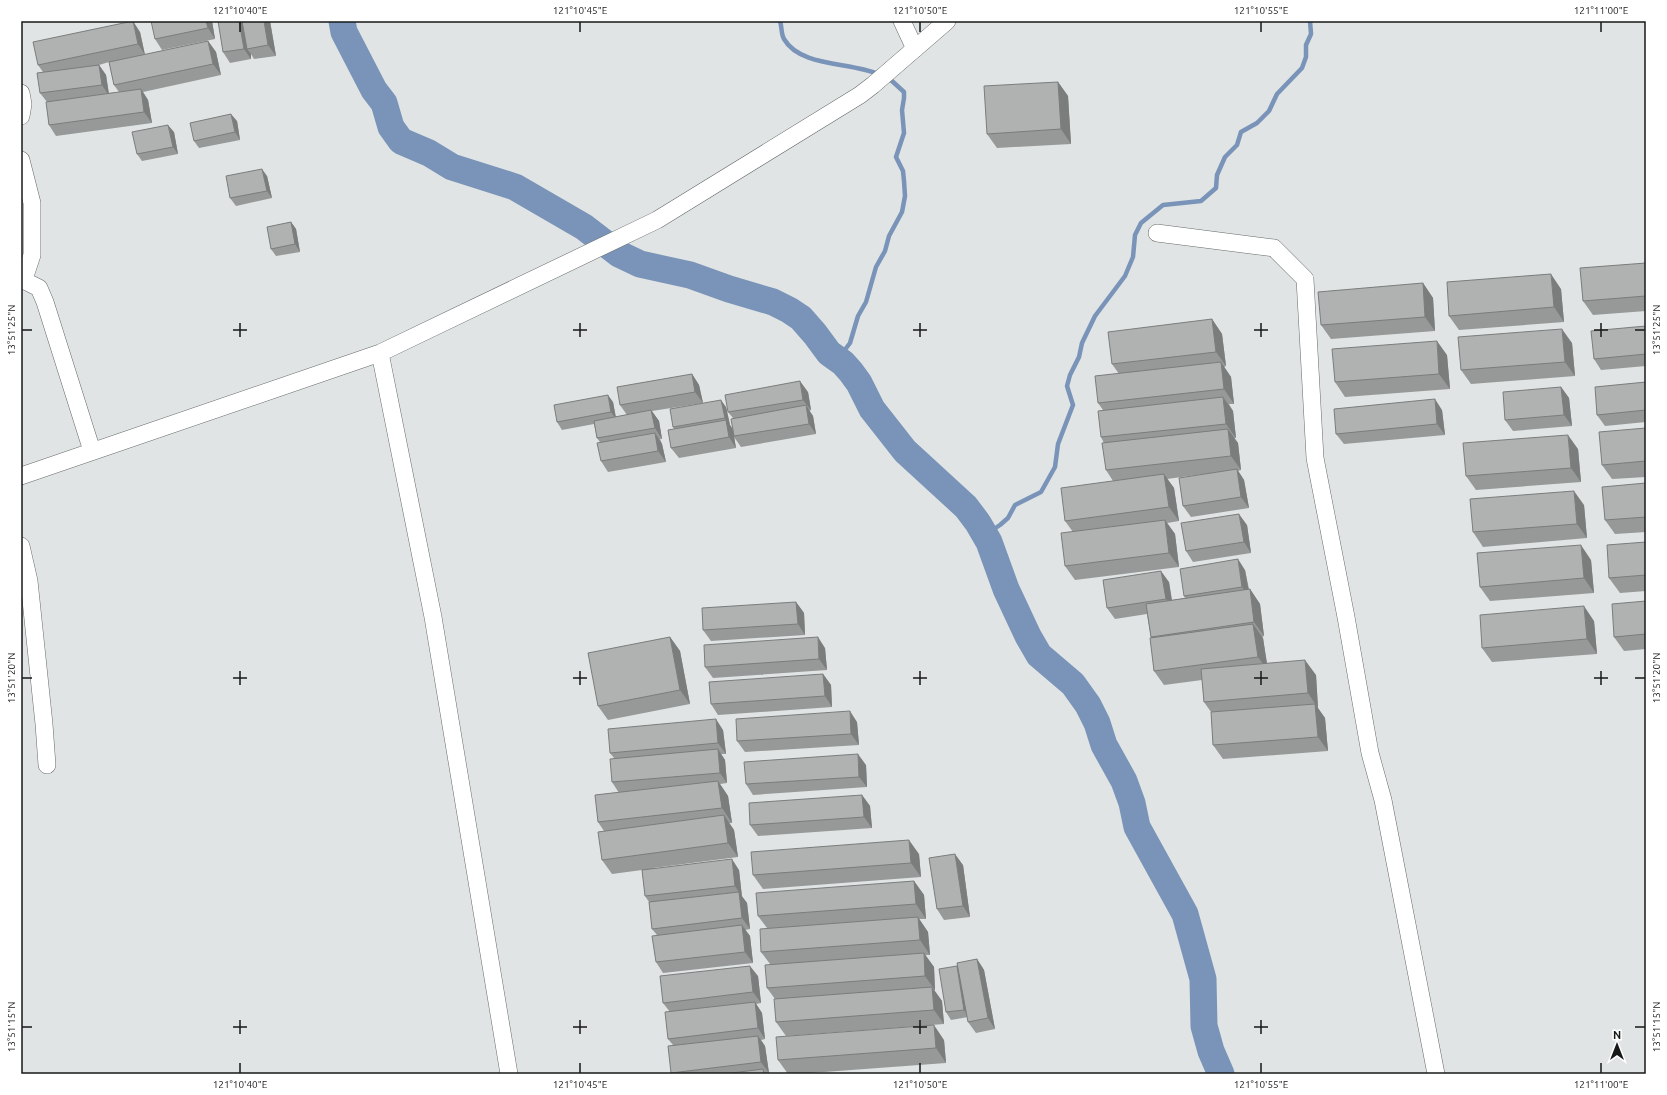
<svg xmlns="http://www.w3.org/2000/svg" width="1667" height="1095" font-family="Ubuntu,sans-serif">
<rect width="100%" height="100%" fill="#e0e4e4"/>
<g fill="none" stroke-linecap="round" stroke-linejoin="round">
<path stroke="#7994b8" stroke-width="4.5" d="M780 21C782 27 781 34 784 39 800 67 851 62 878 74
M838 359 850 343 858 316 866 302 876 267 885 251 889 236 902 212 905 196 904 181 903 171 896 157 904 133 902 110 904 98V92L892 81 887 78
M985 535 1000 525 1008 518 1015 505 1041 492 1055 467 1058 444 1073 405 1067 386 1070 375 1079 357 1082 343 1095 316 1125 276 1133 257 1135 235 1141 223 1163 205 1201 201 1216 188 1217 175 1225 157 1237 145 1241 132 1257 123 1269 111 1277 94 1302 68 1306 57V45L1311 34 1310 21"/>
<path stroke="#7994b8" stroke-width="27" d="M342 21 344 32 374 90 384 103 391 127 401 141 429 153 452 167 515 187 584 227 619 254 640 264 690 275 729 289 773 302 789 310 801 318 815 334 829 353 843 363 851 372 859 383 872 409 905 451 966 507 978 523 989 542 1006 589 1028 636 1039 655 1073 684 1088 705 1097 723 1104 745 1124 781 1132 803 1137 827 1185 914 1203 979 1204 1026 1211 1051 1221 1074"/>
<defs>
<path id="minor" d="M902 21 915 49
M21 93 23 104 21 116
M21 160 32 203V255L24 279
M1157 233 1274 248 1305 279 1315 458 1346 617 1370 753 1383 800 1436 1074
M21 279 39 288 45 302 92 451
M380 353 433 617 509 1074
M21 476 380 353 657 220 860 95 873 85 947 21
M21 546 29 581 44 724 47 765"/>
</defs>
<use href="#minor" stroke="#666a6a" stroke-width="18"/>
<use href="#minor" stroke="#fff" stroke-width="17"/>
</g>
<path fill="#969998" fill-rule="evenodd" d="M212 21 215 39 162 50 155 39Z
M270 21 276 56 254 59 251 54V59L230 63 223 52Z
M140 32 145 55 208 41 216 52 221 75 143 92 148 100 152 123 56 136 49 125 47 102 40 93 43 72 38 65ZM109 62 114 85 119 92 109 93 106 75 99 65Z
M1058 82 1068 96 1071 144 997 148 987 134Z
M237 121 240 140 199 148 194 141Z
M174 132 178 154 142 161 137 154Z
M267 176 272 198 236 206 230 198Z
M291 222 296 229 300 252 276 256 271 249Z
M1646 263V311L1593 315 1583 301Z
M1423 283 1433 298 1435 331 1331 339 1321 325Z
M1561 289 1564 322 1459 330 1449 316Z
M1212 319 1222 334 1226 366 1224 367 1231 377 1234 404H1229L1233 411 1236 438H1234L1238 443 1241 470 1238 471 1244 480 1249 508 1191 517 1183 506 1204 474 1167 479 1174 488 1179 521 1167 523 1175 534 1179 567 1075 580 1065 566 1073 532 1065 521 1113 481 1106 470 1104 443 1101 437 1103 410 1098 403 1119 374 1112 364Z
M1646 326V366L1601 370 1594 359Z
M1572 343 1575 376 1471 384 1461 370Z
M1447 355 1450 389 1345 397 1335 382Z
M692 374 699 385 703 403 652 411 659 421 662 439H660L662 444 666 462 608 472 601 461 600 442 597 438 594 424 562 430 557 422 613 402 616 417 627 415 620 405Z
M1646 382V422L1605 426 1597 415Z
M1561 387 1569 398 1572 426 1513 431 1505 420Z
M808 392 811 410 809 411 813 416 816 434 741 447 734 437 736 448 679 458 671 448 674 429 673 427 726 407 730 425 733 429V418L728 412Z
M1442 410 1445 435 1344 444 1336 434Z
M1646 428V477L1612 479 1602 465Z
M1578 449 1581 482 1476 490 1466 476Z
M1646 483V532L1615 534 1605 520Z
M1584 505 1587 538 1483 547 1473 532Z
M1247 525 1251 553 1193 562 1186 551Z
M1646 542V591L1620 593 1609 578Z
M1591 560 1594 593 1490 601 1480 587Z
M1245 570 1249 589H1250L1260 604 1264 636 1262 637 1263 638 1267 663 1316 675 1318 708 1325 718 1328 751 1223 759 1213 745 1211 712 1204 702 1202 680 1164 685 1154 671 1151 638 1147 614 1115 619 1107 608 1169 582 1172 600 1185 598 1184 596Z
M1646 601V649L1624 651 1614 637Z
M796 602 804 613 805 635 711 641 703 630Z
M1594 621 1597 654 1492 662 1482 648Z
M670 637 680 651 690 704 608 720 598 706Z
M825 648 827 670 713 678 705 667Z
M823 674 831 685 832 707 718 715 711 704Z
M857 722 859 745 745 752 737 741Z
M723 730 726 754H721L725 760 727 783 720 784 728 796 732 823H729L734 830 738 857 653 868 739 870 742 897 747 903 750 929 745 930 750 936 753 963 663 973 656 962 657 935 652 929 649 902 645 896 642 870 612 874 602 860 604 831 598 822 619 793 612 782 614 758 610 753Z
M866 765 867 787 753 795 746 784Z
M862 795 870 806 872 828 758 836 750 825Z
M919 854 921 877 763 889 753 875Z
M963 865 970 917 944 920 937 909Z
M914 881 924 895 926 919H919L928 932 930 955H925L934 967 935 990H934L942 1001 944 1024 786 1036 776 1022 775 999 767 988 770 964 761 952 767 928 758 916Z
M977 959 984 970 995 1029 976 1033 968 1022V1017L951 1020 946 1012 957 966 958 967Z
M758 976 761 1003 756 1004 762 1013 765 1039 761 1040 765 1046 769 1073H766L767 1074H672L671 1073 673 1045 668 1039 670 1012 663 1003Z
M944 1040 946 1063 797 1074H788L778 1060Z"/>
<path fill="#7a7d7c" d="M133 21 140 32 145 55 138 44Z
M206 21H212L215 39 208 28Z
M239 21H245L247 49 251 54V59L244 49Z
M264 21H270L276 56 268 45Z
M208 41 216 52 221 75 213 64Z
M99 65 106 75 109 96 102 85Z
M1058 82 1068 96 1071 144 1061 129Z
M141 89 148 100 152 123 144 112Z
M231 114 237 121 240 140 235 132Z
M168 125 174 132 178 154 173 147Z
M262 169 267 176 272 198 267 191Z
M291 222 296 229 300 252 295 244Z
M1551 274 1561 289 1564 322 1554 307Z
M1423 283 1433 298 1435 331 1425 317Z
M1212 319 1222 334 1226 366 1216 352Z
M1562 329 1572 343 1575 376 1565 362Z
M1437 341 1447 355 1450 389 1439 374Z
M1221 362 1231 377 1234 404 1224 389Z
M692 374 699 385 703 403 695 392Z
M800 381 808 392 811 410 803 400Z
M1561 387 1569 398 1572 426 1564 415Z
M608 395 613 402 616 419 611 412Z
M1223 397 1233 411 1236 438 1226 424Z
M1435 399 1442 410 1445 435 1437 424Z
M721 400 726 407 730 425 733 430 736 448 729 437 726 420 725 418Z
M806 405 813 416 816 434 809 424Z
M651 410 659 421 662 439 655 428Z
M1228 429 1238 443 1241 470 1231 456Z
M655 433 662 444 666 462 658 451Z
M1568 435 1578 449 1581 482 1571 468Z
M1237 469 1244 480 1249 508 1241 497Z
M1164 474 1174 488 1179 521 1169 507Z
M1574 491 1584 505 1587 538 1577 524Z
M1239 514 1247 525 1251 553 1244 542Z
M1165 520 1175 534 1179 567 1169 553Z
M1581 545 1591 560 1594 593 1584 578Z
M1238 559 1245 570 1250 598 1242 587Z
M1161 571 1169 582 1173 609 1166 599Z
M1250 589 1260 604 1264 636 1254 622Z
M796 602 804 613 805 635 798 624Z
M1584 606 1594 621 1597 654 1587 639Z
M1253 624 1263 638 1268 671 1258 657Z
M670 637 680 651 690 704 680 690Z
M818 637 825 648 827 670 819 659Z
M1305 660 1316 675 1318 708 1308 693Z
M823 674 831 685 832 707 825 696Z
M1315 704 1325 718 1328 751 1318 737Z
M850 711 857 722 859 745 851 734Z
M716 719 723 730 726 754 718 743Z
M718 749 725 760 727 783 720 773Z
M858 754 866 765 867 787 859 777Z
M718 781 728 796 732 823 722 808Z
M862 795 870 806 872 828 864 817Z
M724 815 734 830 738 857 728 843Z
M909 840 919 854 921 877 911 863Z
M955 854 963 865 970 917 963 906Z
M732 859 739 870 742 897 735 886Z
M914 881 924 895 926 919 916 904Z
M739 892 747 903 750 929 742 918Z
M918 917 928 932 930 955 920 940Z
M742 925 750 936 753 963 745 952Z
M924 953 934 967 935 990 925 976Z
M977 959 984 970 995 1029 988 1018Z
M750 966 758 976 761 1003 753 992Z
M957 966 963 973 969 1017 964 1010Z
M932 987 942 1001 944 1024 934 1010Z
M755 1002 762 1013 765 1039 758 1028Z
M934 1025 944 1040 946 1063 936 1048Z
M758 1036 765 1046 769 1073 761 1062Z"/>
<path fill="#afb2b1" stroke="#7a7d7c" d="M133 21 138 44 38 65 33 42Z
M151 21H206L208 28 155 39Z
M218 21H239L244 49 223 52Z
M242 21H264L268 45 247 49Z
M208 41 213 64 114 85 109 62Z
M99 65 102 85 40 93 37 73Z
M1058 82 1061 129 987 134 984 86Z
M141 89 144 112 49 125 46 102Z
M231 114 235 132 194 141 190 123Z
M168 125 173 147 137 154 132 132Z
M262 169 267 191 230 198 226 176Z
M291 222 295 244 271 249 267 227Z
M1646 263V296L1583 301 1580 268Z
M1551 274 1554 307 1449 316 1447 282Z
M1423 283 1425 317 1321 325 1318 292Z
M1212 319 1216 352 1112 364 1108 332Z
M1646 326V354L1594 359 1591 331Z
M1562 329 1565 362 1461 370 1458 337Z
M1437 341 1439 374 1335 382 1332 349Z
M1221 362 1224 389 1098 403 1095 376Z
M692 374 695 392 620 405 617 387Z
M800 381 803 400 728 412 725 395Z
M1646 382V410L1597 415 1595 387Z
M1561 387 1564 415 1505 420 1503 392Z
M608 395 611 412 557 422 554 405Z
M1223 397 1226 424 1101 437 1098 411Z
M1435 399 1437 424 1336 434 1334 409Z
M721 400 725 418 673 427 670 409Z
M806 405 809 424 734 436 731 419Z
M651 410 655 428 597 438 594 421Z
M726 420 729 437 671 448 668 430Z
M1646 428V461L1602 465 1599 432Z
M1228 429 1231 456 1106 470 1102 443Z
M655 433 658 451 601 461 597 443Z
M1568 435 1571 468 1466 476 1463 443Z
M1237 469 1241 497 1183 506 1179 478Z
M1164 474 1169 507 1065 521 1061 488Z
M1646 483V517L1605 520 1602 487Z
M1574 491 1577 524 1473 532 1470 499Z
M1239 514 1244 542 1186 551 1181 523Z
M1165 520 1169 553 1065 566 1061 533Z
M1646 542V575L1609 578 1607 545Z
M1581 545 1584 578 1480 587 1477 553Z
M1238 559 1242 587 1184 596 1180 569Z
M1161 571 1166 599 1107 608 1103 580Z
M1250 589 1254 622 1151 637 1146 604Z
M1646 601V634L1614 637 1612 604Z
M796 602 798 624 703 630 702 608Z
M1584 606 1587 639 1482 648 1480 615Z
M1253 624 1258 657 1154 671 1150 638Z
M670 637 680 690 598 706 588 653Z
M818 637 819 659 705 667 704 645Z
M1305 660 1308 693 1204 702 1201 669Z
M823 674 825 696 711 704 709 682Z
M1315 704 1318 737 1213 745 1211 712Z
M850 711 851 734 737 741 736 719Z
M716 719 718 743 610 753 608 729Z
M718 749 720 773 612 782 610 759Z
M858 754 859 777 746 784 744 762Z
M718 781 722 808 598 822 595 795Z
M862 795 864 817 750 825 749 803Z
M724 815 728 843 602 860 598 832Z
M909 840 911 863 753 875 751 852Z
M955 854 963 906 937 909 929 858Z
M732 859 735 886 645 896 642 870Z
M914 881 916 904 758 916 756 893Z
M739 892 742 918 652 929 649 902Z
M918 917 920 940 761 952 760 929Z
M742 925 745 952 656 962 652 936Z
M924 953 925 976 767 988 765 965Z
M977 959 988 1018 968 1022 957 963Z
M750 966 753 992 663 1003 660 976Z
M957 966 964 1010 946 1012 939 969Z
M932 987 934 1010 776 1022 774 999Z
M755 1002 758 1028 668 1039 665 1012Z
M934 1025 936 1048 778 1060 776 1037Z
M758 1036 761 1062 671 1073 668 1046Z
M763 1069 764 1074H724Z"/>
<path fill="none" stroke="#171818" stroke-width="1.5" d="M240 22V32M580 22V32M920 22V32M1261 22V32M1601 22V32M240 323V337M580 323V337M920 323V337M1261 323V337M1601 323V337M22 330H32M233 330H247M573 330H587M913 330H927M1254 330H1268M1594 330H1608M1635 330H1645M240 671V685M580 671V685M920 671V685M1261 671V685M1601 671V685M22 678H32M233 678H247M573 678H587M913 678H927M1254 678H1268M1594 678H1608M1635 678H1645M240 1020V1034M580 1020V1034M920 1020V1034M1261 1020V1034M22 1027H32M233 1027H247M573 1027H587M913 1027H927M1254 1027H1268M1635 1027H1645M240 1063V1073M580 1063V1073M920 1063V1073M1261 1063V1073M1601 1063V1073"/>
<rect width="1667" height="1095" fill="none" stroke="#ffffff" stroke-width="44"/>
<g transform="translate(1617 1045)" stroke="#ffffff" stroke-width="3" paint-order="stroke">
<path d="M0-3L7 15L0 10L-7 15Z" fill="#171818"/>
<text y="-6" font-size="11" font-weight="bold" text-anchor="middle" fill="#171818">N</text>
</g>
<rect x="22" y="22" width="1623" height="1051" fill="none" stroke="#171818" stroke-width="1.5"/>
<g font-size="10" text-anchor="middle" fill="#171818">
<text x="240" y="14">121°10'40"E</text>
<text x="580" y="14">121°10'45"E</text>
<text x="920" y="14">121°10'50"E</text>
<text x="1261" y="14">121°10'55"E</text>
<text x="1601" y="14">121°11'00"E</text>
<text transform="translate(11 330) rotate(-90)" y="4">13°51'25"N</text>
<text transform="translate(1656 330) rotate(-90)" y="4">13°51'25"N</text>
<text transform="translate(11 678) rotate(-90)" y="4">13°51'20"N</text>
<text transform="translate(1656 678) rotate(-90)" y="4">13°51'20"N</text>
<text transform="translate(11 1027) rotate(-90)" y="4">13°51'15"N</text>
<text transform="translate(1656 1027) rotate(-90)" y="4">13°51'15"N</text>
<text x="240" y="1088">121°10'40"E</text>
<text x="580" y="1088">121°10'45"E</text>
<text x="920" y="1088">121°10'50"E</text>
<text x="1261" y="1088">121°10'55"E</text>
<text x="1601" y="1088">121°11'00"E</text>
</g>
</svg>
